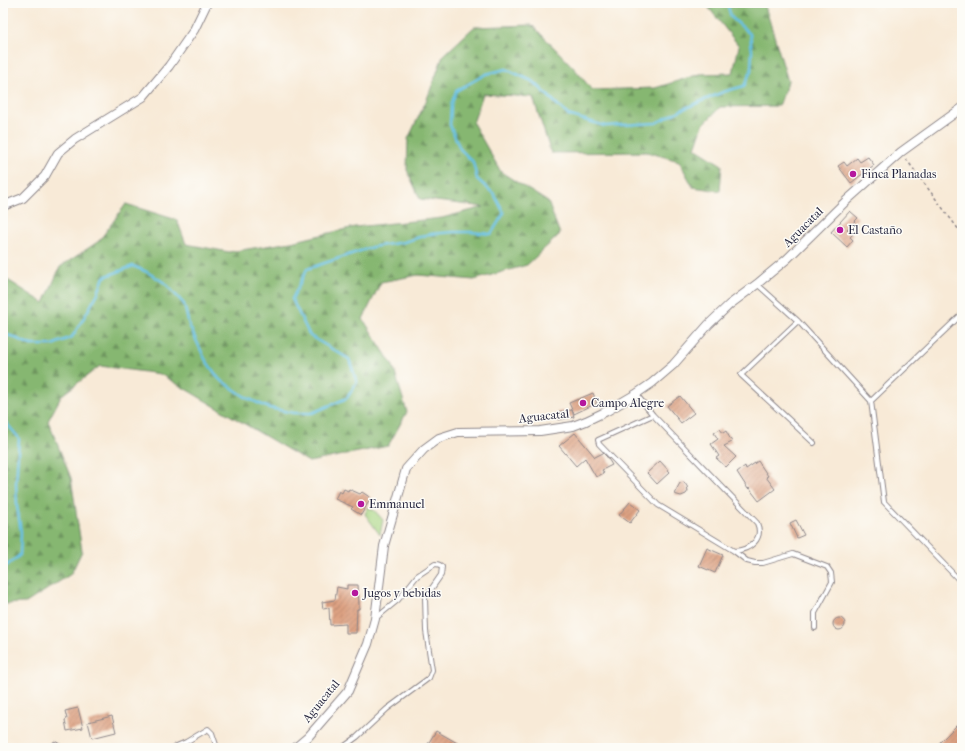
<svg xmlns="http://www.w3.org/2000/svg" width="965" height="751" font-family="'IM FELL French Canon',serif">
<defs>
<pattern id="forest-firs" width="22" height="20" patternUnits="userSpaceOnUse"><rect width="22" height="20" fill="#86b771"/><path d="M5 1l3.5 6h-7zM16 11l3.5 6h-7z" fill="#6d945e"/></pattern>
<pattern id="building-hatch" width="6" height="6" patternUnits="userSpaceOnUse"><rect width="6" height="6" fill="#dda182"/><path d="M-1 1l2-2M0 6l6-6M5 7l2-2" fill="none" stroke="#b3836c"/></pattern>
</defs>
<rect width="100%" height="100%" fill="#fdfcf7"/>
<filter id="ink" filterUnits="userSpaceOnUse"><feTurbulence type="fractalNoise" baseFrequency=".025" numOctaves="2"/><feDisplacementMap in="SourceGraphic" scale="8" xChannelSelector="R" yChannelSelector="G"/><feConvolveMatrix kernelMatrix="1 2 1 2 8 2 1 2 1" color-interpolation-filters="sRGB"/></filter>
<filter id="wash" filterUnits="userSpaceOnUse"><feTurbulence type="fractalNoise" baseFrequency=".012" numOctaves="4" result="noise"/><feDisplacementMap in="SourceGraphic" scale="16" xChannelSelector="R" yChannelSelector="G"/><feGaussianBlur stdDeviation="0.9" result="paint"/><feColorMatrix in="noise" values="0 0 0 0 0 0 0 0 0 0 0 0 0 0 0 0 0 1.4 0 .05"/><feComposite in="paint" operator="in"/></filter>
<g filter="url(#wash)">
<rect width="100%" height="100%" fill="#f8ead7"/>
<path fill="url(#forest-firs)" stroke="#546c56" d="M705 3H762L765 6 788 81 779 106 720 107 703 125 695 148 722 165 720 191 693 187 679 161 647 152 551 153 533 97 483 94 473 123 501 172 548 202 560 234 527 265 474 280 418 275 381 282 363 319 393 366 407 412 388 446 309 462 160 374 100 366 62 395 48 421 71 478 82 551 71 574 26 603 3 604V277L44 303 60 267 99 241 126 204 177 220 186 244 229 252 291 242 355 227 442 218 484 207 420 199 407 170 408 139 427 99 443 56 474 27 532 25 574 68 592 90 655 88 700 74 733 73 739 46Z"/>
<path fill="#a9d683" stroke="#667c5f" d="M368 507 375 511 383 520 380 535 365 514Z"/>
<g fill="none" stroke-linecap="round" stroke-linejoin="round">
<path stroke="#68c1e5" stroke-width="2.5" d="M3 334 11 336 31 345H52L72 337 82 321 98 293 104 277 133 266 147 272 165 283 184 304 189 325 205 359 219 379 247 398 269 408 294 413H312L347 398 357 382 349 359 310 336 292 299 307 269 372 247 404 242 429 234 454 232H471L491 234 504 213 494 194 477 179 473 162 460 149 450 125 451 105 456 91 486 74 506 69 534 82 568 115 605 126 656 123 681 110 723 92 744 86 751 71 752 51 750 34 731 17 727 3
M3 419 19 438 16 484 17 506 21 532 20 555 5 567H3"/>
</g>
<g id="blocks">
<path fill="url(#building-hatch)" d="M868 157 874 165 851 183 838 166 844 162 847 166 857 158 860 162Z
M850 211 858 218 847 229 853 234 850 237 853 240 847 247 831 232Z
M593 393 597 403 574 414 569 403Z
M680 396 694 413 681 423 667 406Z
M572 410 574 417 558 420 557 412Z
M720 429 723 433 726 431 732 442 724 446 736 457 726 467 716 458 719 456 711 444 718 439 714 433Z
M575 433 595 457 603 453 607 457 612 465 602 470 604 473 596 477 585 458 576 466 559 446Z
M660 461 670 472 657 484 647 473Z
M758 461 768 476 766 477 775 489 759 501 749 488 748 489 737 472 745 466 746 469Z
M684 482 687 486 688 491 686 494 681 496 674 494 680 483Z
M344 489 348 491 349 489 360 494 362 492 371 498 361 515 351 509 353 507 335 499 339 491 342 493Z
M630 502 640 510 630 523 619 515Z
M796 520 804 535 797 538 790 523Z
M707 548 723 555 715 573 699 566Z
M347 585H358L359 604V609H357L356 633H346V624L330 625 329 608 323 609 322 602 335 600 337 587 347 589Z
M833 624a6 6 0 1 1 12 0a6 6 0 1 1-12 0Z
M78 708 83 728 67 731 65 720 67 719 65 711Z
M112 716 116 732 92 738 88 722Z
M957 725 962 730V748H934Z
M436 731 445 736 466 748H435L428 744Z"/>
</g>
</g>
<g filter="url(#ink)">
<use href="#blocks" fill-opacity="0" stroke="#8d8689" stroke-width="1"/>
<g fill="none" stroke-linecap="round" stroke-linejoin="round">
<defs>
<path id="service" d="M757 284 798 321 871 401 884 502 962 583
M798 321 741 375 814 443
M636 394 653 415 757 523C764 539 750 550 734 551L658 505 599 444 598 440 653 415
M871 401 962 314
M734 551 747 561 755 563H763L793 554 827 567 831 573 832 582 815 613V628
M55 744 62 748
M172 748 186 742 208 729 212 733 217 748
M342 748 357 737 387 709 429 678 432 670 426 631 425 598 441 575 442 567C440 564 438 564 435 564L417 576 398 600 376 618"/>
<path id="minor" d="M3 206 23 198 45 176 58 153 75 139 143 97 169 66 194 30 207 3
M295 748 308 737 348 691 368 644 375 619 384 546 406 469 424 449 439 438 458 432 540 431 573 426 586 421 607 411 636 394 652 383 673 365 709 324 729 305 757 284 787 259 846 201 901 152 962 108"/>
</defs>
<use href="#service" stroke="#8d8689" stroke-width="6"/>
<use href="#minor" stroke="#8d8689" stroke-width="10"/>
<path stroke="#8d8689" stroke-width="1.5" stroke-dasharray="3 3" stroke-linecap="butt" d="M906 159 962 234"/>
<use href="#service" stroke="#fff" stroke-width="4"/>
<use href="#minor" stroke="#fff" stroke-width="8"/>
</g>
</g>
<g fill="#b5179e" stroke="#fdfcf7" stroke-width="1.5">
<circle cx="853" cy="174" r="4"/>
<circle cx="840" cy="230" r="4"/>
<circle cx="583" cy="403" r="4"/>
<circle cx="361" cy="504" r="4"/>
<circle cx="355" cy="593" r="4"/>
</g>
<g text-anchor="middle" stroke-width="3" stroke-linejoin="round" paint-order="stroke">
<g font-size="12" fill="#22223b" stroke="#fdfcf7" text-anchor="start">
<text x="861" y="178">Finca Planadas</text>
<text x="848" y="234">El Castaño</text>
<text x="591" y="407">Campo Alegre</text>
<text x="369" y="508">Emmanuel</text>
<text x="363" y="597">Jugos y bebidas</text>
</g>
<g font-size="12" fill="#22223b" stroke="#fdfcf7">
<text transform="translate(803 227) rotate(-45)" y="4">Aguacatal</text>
<text transform="translate(544 416) rotate(-6)" y="4">Aguacatal</text>
<text transform="translate(321 701) rotate(-51)" y="4">Aguacatal</text>
</g>
</g>
<rect width="965" height="751" fill="none" stroke="#fdfcf7" stroke-width="16"/>
</svg>
